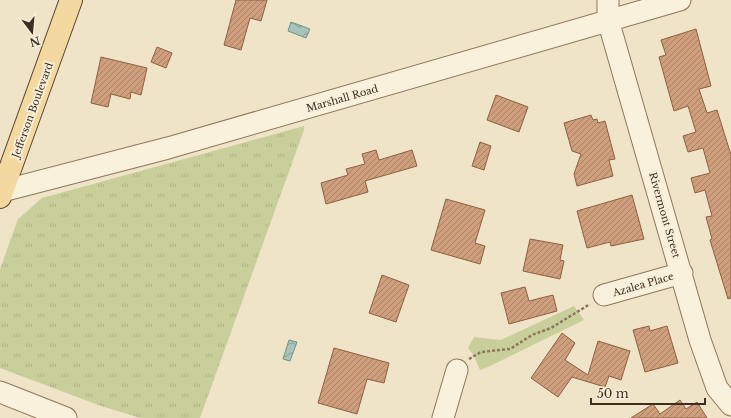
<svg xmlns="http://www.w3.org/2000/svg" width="731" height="418" font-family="'Libre Baskerville',serif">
<defs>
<pattern id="grass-tufts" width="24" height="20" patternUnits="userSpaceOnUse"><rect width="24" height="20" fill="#c9cf9b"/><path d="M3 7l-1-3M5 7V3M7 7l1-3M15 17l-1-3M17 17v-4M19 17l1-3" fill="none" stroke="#aeb285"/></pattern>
<pattern id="water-waves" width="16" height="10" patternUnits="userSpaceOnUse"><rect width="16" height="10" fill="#a9c4bc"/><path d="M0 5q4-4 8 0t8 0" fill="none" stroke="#8ba098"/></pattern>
<pattern id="building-hatch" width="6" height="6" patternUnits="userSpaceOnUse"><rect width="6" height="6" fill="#cf9f7d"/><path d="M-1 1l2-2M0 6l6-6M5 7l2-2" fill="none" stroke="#a98266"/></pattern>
</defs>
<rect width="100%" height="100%" fill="#f0e4c8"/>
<path fill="url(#grass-tufts)" d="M304 126V130L200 418H140L101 406 0 368V269L18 219 42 198Z"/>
<path fill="#c9cf9b" d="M574 306 584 320 488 367 480 370 474 356 468 348 474 337 501 340Z"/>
<path fill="url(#water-waves)" stroke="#6f938a" d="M291 22 310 29 306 38 288 31Z
M289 340 297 342 290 361 283 359Z"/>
<path fill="url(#building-hatch)" stroke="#8d5f41" d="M236 0H267L261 21 250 18 241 50 224 45Z
M696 29 711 86 699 89 707 113 717 110 731 155V298L728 299 710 240 712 239 706 217 712 216 705 190 695 193 691 178 710 173 703 148 688 152 683 136 696 132 688 106 674 111 659 57 666 55 661 40Z
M157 47 172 53 166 68 151 62Z
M101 57 147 68 141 95 131 92 130 99 111 94 108 107 91 103Z
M496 95 528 107 519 132 487 120Z
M591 115 593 120 597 119 598 123 605 121 615 159 609 160 613 176 577 186 574 174 581 154 572 151 564 123Z
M480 142 491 146 484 170 472 166Z
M376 150 379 160 412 150 417 166 365 181 368 192 326 204 321 183 348 175 346 169 365 164 362 154Z
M632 195 644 239 611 246 610 242 587 248 577 211Z
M446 199 485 210 475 243 485 246 480 264 431 250Z
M530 239 563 245 560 260 564 261 560 279 523 271Z
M382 275 409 285 396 322 369 313Z
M525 287 529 301 553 295 557 311 509 324 501 293Z
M649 326 650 331 667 326 678 363 645 372 633 330Z
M562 333 575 343 565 360 588 375 598 341 630 351 621 380 609 376 605 387 572 377 558 397 531 378Z
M334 348 389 363 384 383 367 379 357 414 318 403Z
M680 400 686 409 697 402 707 418H631L653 404 660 414Z"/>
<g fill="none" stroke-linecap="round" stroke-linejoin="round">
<defs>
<path id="minor" d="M608 0V20L700 340 717 388 731 405
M2 191 168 148 680 0
M604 295 682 273
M0 392 66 418
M443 418 457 370"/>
<path id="major" d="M0 197 71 0"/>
</defs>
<use href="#minor" stroke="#8d765c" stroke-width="23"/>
<use href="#major" stroke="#5b4430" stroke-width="24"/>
<path stroke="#8d765c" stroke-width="2.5" stroke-dasharray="3 2" stroke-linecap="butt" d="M469 359 481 352 510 349 532 335 551 328 590 304"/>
<use href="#minor" stroke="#faf1dc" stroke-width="21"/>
<use href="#major" stroke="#f3d9a0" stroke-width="22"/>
</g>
<g text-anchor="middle" stroke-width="4" stroke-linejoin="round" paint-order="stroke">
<g font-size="10" fill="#3d2e20" stroke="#f7eed8">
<text transform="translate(342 98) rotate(-16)" y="4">Marshall Road</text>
<text transform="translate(32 110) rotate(-70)" y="4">Jefferson Boulevard</text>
<text transform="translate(665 215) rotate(74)" y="4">Rivermont Street</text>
<text transform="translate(643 284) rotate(-16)" y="4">Azalea Place</text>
</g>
</g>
<g transform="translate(32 32) rotate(164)" stroke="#f7eed8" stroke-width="3" paint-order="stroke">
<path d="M0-3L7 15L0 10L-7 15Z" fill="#3d2e20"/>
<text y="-6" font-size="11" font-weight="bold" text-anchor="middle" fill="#3d2e20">N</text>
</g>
<path d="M591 398v6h114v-6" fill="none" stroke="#3d2e20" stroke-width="2"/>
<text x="597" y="398" font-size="12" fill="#3d2e20" stroke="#f7eed8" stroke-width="3" paint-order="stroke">50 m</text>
</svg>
